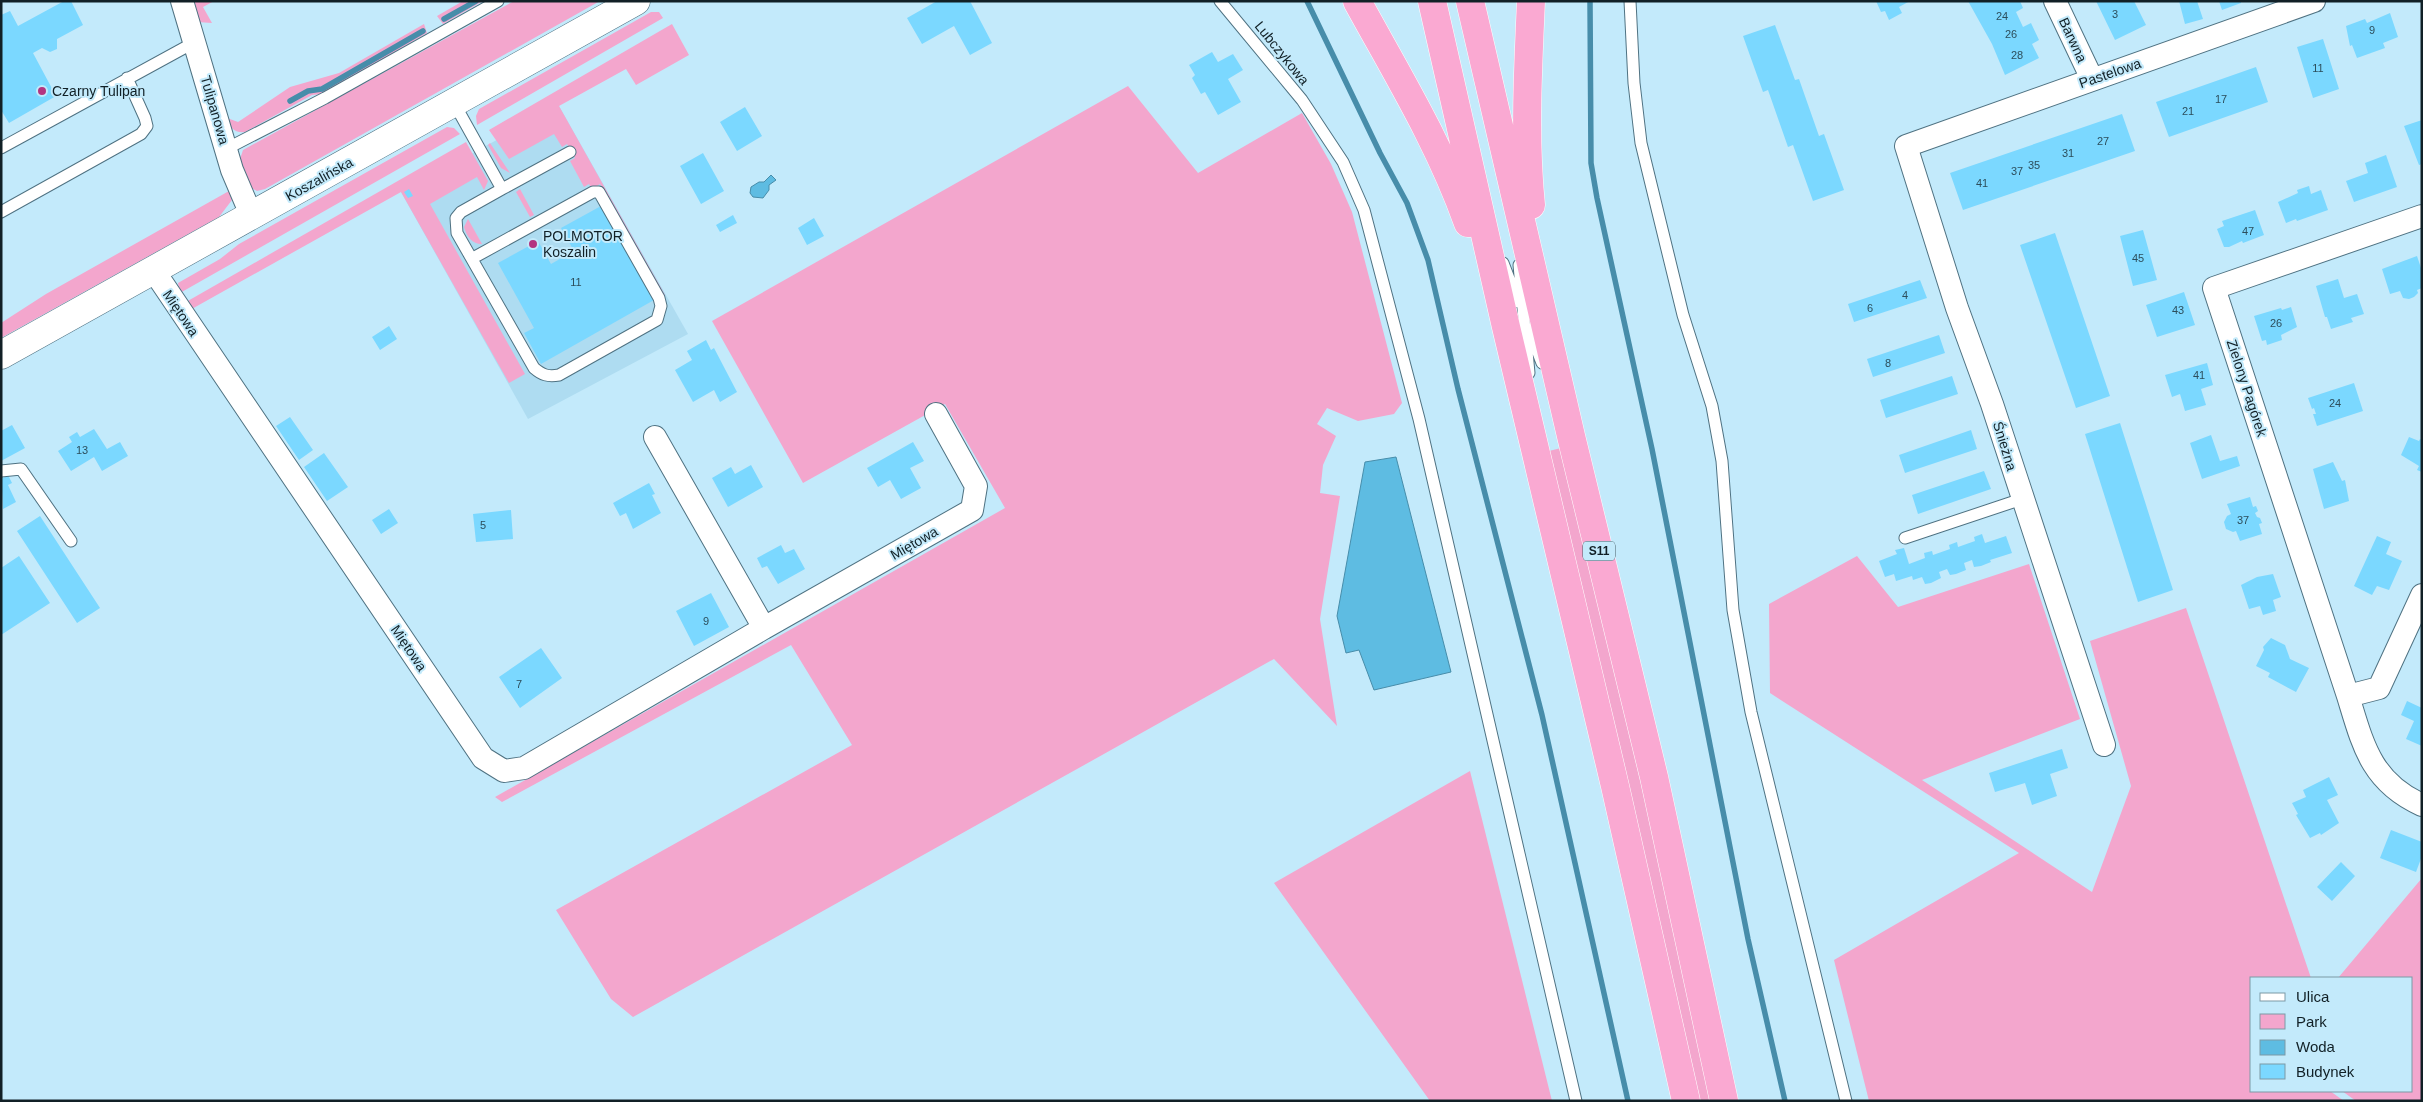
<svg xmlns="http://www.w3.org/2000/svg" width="2423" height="1102" font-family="Arial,sans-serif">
<rect width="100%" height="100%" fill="#c3eafb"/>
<path fill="#aedcf1" d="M559 106 688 334 528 419 401 192Z"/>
<path fill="#f3a6cd" d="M191 1H214L203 7 212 23 197 22Z
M463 1H483L443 24 437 16Z
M514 1H600L265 189 257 191 248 186 239 162 243 150Z
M651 12H659L663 18 477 125 476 116 479 109Z
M424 24 427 33 322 94 312 95 245 132C234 133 230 128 227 118L238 122 290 87 339 73Z
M672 24 689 55 636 85 626 69 559 106 665 295 663 297 600 184 592 189 589 184 584 187 570 161 575 158 567 144 562 147 554 134 509 159 489 130Z
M1128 86 1198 173 1302 113 1331 164 1352 212 1402 403 1394 414 1358 421 1327 408 1317 424 1336 436 1323 465 1320 493 1340 496 1320 619 1337 726 1274 659 633 1017 611 999 556 910 852 745 791 645 502 802 495 797 1005 508 945 404 803 483 712 321Z
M447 127 454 128 460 134 180 293 178 283 220 259 239 244Z
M466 142 488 181 484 190 477 177 430 204 525 374 509 383 401 192 190 310 186 302Z
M490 143 510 173 501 168 488 145Z
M520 189 534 215 530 217 516 192Z
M229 191 232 200 219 217 1 338V323L46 294Z
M468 219 482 244C472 244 467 237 464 227Z
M1561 448 1640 779 1712 1101H1700L1628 781 1549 451Z
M1857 556 1898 607 2029 564 2080 719 1922 780 2092 892 2131 786 2090 641 2186 608 2311 978H2252V1091H2330L2344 1101H1869L1834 960 2019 853 1770 693 1769 604Z
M1470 771 1552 1101H1430L1274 883Z
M2422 878V1101H2356L2342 1091H2412V978H2338Z"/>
<path fill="#5ebce2" stroke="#478daa" d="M771 175 776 180 769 185V190L763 198 753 197 750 193 751 187 759 182H764Z
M1396 457 1451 672 1374 690 1359 650 1346 653 1337 616 1365 462Z"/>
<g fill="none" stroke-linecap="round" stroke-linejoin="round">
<path stroke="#478daa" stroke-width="5.5" d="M1307 1 1380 153 1407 203 1428 260 1458 389 1542 715 1628 1101
M1590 1 1591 163 1597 198 1652 449 1748 939 1785 1101
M444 19 476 1
M290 101 308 91 322 89 423 31"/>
</g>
<path fill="#7bd8ff" d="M64 1H71L83 25 57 39V49L50 52 42 48 33 53 56 96 9 123 1 110V15L10 11 18 26Z
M937 1H970L992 43 970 55 954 26 922 44 907 18Z
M1876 1H1910L1899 7 1902 13 1889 20 1885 11 1881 12Z
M1968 1H2020L2023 8 2016 12 2023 27 2031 23 2039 40 2032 44 2039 58 2005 75 1992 44Z
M2096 1H2134L2146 25 2115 40Z
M2179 1H2197L2203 19 2185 24Z
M2219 1H2241V3L2222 10Z
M2390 13 2398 37 2383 43 2385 48 2357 58 2352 45 2350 46 2346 26 2365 19 2367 23Z
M1775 25 1795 80 1799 79 1819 136 1824 134 1844 190 1813 201 1793 145 1788 147 1768 90 1763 92 1743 36Z
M2323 39 2339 89 2313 98 2297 47Z
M1212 52 1218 62 1233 54 1243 70 1228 79 1241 102 1218 115 1205 92 1201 94 1192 78 1195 75 1189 65Z
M2256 67 2268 102 2169 137 2156 102Z
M745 107 762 136 737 151 720 122Z
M2122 114 2135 151 1963 210 1950 173Z
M2422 120V164L2419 165 2404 126Z
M703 153 724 191 701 204 680 166Z
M2386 155 2397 187 2354 202 2346 181 2368 173 2365 163Z
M2309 186 2311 194 2321 190 2328 210 2297 221 2296 219 2286 223 2278 202 2298 193 2297 190Z
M409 189 413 196 408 198 404 192Z
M601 206 654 300 541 364 524 333 534 328 498 263 538 241 551 264 574 251 561 228Z
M2255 210 2264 235 2243 243 2242 241 2229 247H2224L2217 229 2224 226 2222 221Z
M733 215 737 223 720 232 716 225Z
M814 218 824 236 807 245 798 228Z
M2143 230 2157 280 2133 286 2120 236Z
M2055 233 2110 396 2076 408 2020 245Z
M2417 256 2422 271V288L2417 290 2418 293 2414 297 2409 299 2403 298 2400 291 2390 294 2382 269Z
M2338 279 2344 298 2357 294 2364 314 2351 318 2353 322 2331 329 2327 317H2325L2316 286Z
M1920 280 1927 298 1854 322 1848 304Z
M2184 292 2195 325 2157 337 2146 305Z
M2291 307 2297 327 2281 335 2282 340 2267 345 2266 340 2262 341 2254 316 2281 308 2282 310Z
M389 326 397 339 380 350 372 337Z
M1939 335 1945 353 1873 377 1867 359Z
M706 340 711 350 714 348 737 392 720 402 714 390 693 402 675 370 692 360 687 351Z
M2207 363 2213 385 2201 389 2206 405 2185 411 2180 394 2172 397 2165 375Z
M1952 376 1958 394 1886 418 1880 400Z
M2354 383 2363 411 2317 426 2313 414H2316L2314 408 2312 409 2308 398Z
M290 417 313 450 299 460 276 426Z
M2120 423 2173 590 2138 602 2085 434Z
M12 425 25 448 1 461V431Z
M94 429 107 449 120 442 128 456 102 471 94 457 71 471 58 451 72 442 69 437 77 432 80 437Z
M1971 430 1977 449 1905 473 1899 455Z
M2211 435 2220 461 2237 456 2240 466 2202 479 2190 443Z
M2409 437 2419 441 2420 439 2422 440V472L2417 470 2419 466 2401 455Z
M913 442 924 461 910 468 921 488 901 499 890 480 878 487 867 468Z
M324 453 348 487 327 501 304 467Z
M2333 462 2342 481 2345 480 2349 501 2324 509 2313 469Z
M751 465 763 487 728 507 712 478 731 467 735 474Z
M1984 471 1991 489 1918 514 1912 495Z
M1 473 3 478 8 475 12 483 8 485 16 502 3 509Z
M649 483 655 494 652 495 661 513 633 529 626 513 620 516 613 503Z
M2250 497 2253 507 2256 506 2258 511 2255 513 2257 517 2260 518 2262 523 2259 524 2262 534 2240 541 2236 531 2233 532 2226 529 2224 522 2227 516 2231 514 2227 504Z
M389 509 398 523 381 534 372 520Z
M511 510 513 539 476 542 473 514Z
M40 516 100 608 77 623 17 531Z
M1982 534 1985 543 2006 536 2012 553 1990 560 1991 562 1981 566 1974 567 1972 560 1964 563 1966 570 1956 574 1950 575 1947 569 1939 572 1941 578 1931 583 1925 584 1922 577 1913 580 1912 576 1896 581 1894 574 1885 577 1879 561 1897 554 1895 550 1904 548 1909 564 1925 558 1924 553 1932 551 1933 555 1950 549 1949 545 1957 542 1958 547 1975 541 1974 537Z
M2377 536 2391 542 2386 554 2402 561 2389 590 2377 586 2372 595 2354 586Z
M781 545 785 553 794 549 805 569 778 584 767 566 762 568 757 558Z
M19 556 50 603 1 635V568Z
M2273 574 2281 597 2273 600 2276 611 2263 615 2260 606 2249 609 2241 585 2257 577Z
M711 593 729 627 694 646 676 611Z
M2271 638 2285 645 2290 659 2309 668 2296 692 2268 677 2270 673 2256 666 2264 650 2263 647Z
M541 648 562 678 520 708 499 677Z
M2407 701 2422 708V746L2406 739 2414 721 2401 715Z
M2062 749 2068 768 2050 774 2057 796 2032 805 2025 783 1995 792 1989 773Z
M2329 777 2338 795 2327 800 2339 823 2321 835 2320 833 2310 838 2296 815 2298 814 2292 803 2306 797 2303 790Z
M2391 830 2422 842V856L2416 872 2380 858Z
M2341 862 2355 876 2332 901 2317 887Z"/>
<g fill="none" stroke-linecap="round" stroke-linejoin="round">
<defs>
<path id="lane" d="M1220 1 1302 100 1343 162 1364 210 1419 419 1576 1101
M1630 1 1634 83 1641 143 1683 315 1712 406 1722 461 1733 610 1751 712 1846 1101
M454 103 502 189 461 212 456 218 457 233 534 368C542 375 548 377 559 375L657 320 661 306 659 298 599 192H593L473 258
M1 148 195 42
M226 149 325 98 498 1
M502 189 570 152
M1 212 141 134 147 126 145 118 127 78
M1503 263 1518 302
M1519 265 1529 373
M1529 329 1542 363
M1 471 21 469 71 541
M1905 538 2022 499"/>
<path id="street" d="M182 1 232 170 252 217
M2055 1 2092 79
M2422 216 2214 288 2348 696 2379 688 2422 595
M154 271 483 758 504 771 524 768 764 628 655 437
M764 628 972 510 976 486 936 414
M2348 696C2363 745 2371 782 2422 805
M2104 745 1992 404 1957 308 1906 146 2314 1"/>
<path id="secondary" d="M1 355 636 1"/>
<path id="highway" d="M1357 1C1397 74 1440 144 1468 223
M1432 1 1506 327 1615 786 1686 1101
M1470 1 1571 436 1654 777 1724 1101
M1531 205C1524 137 1528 69 1531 1"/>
</defs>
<use href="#lane" stroke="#4f7282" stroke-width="13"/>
<use href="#street" stroke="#4f7282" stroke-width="24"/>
<use href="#secondary" stroke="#4f7282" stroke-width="29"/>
<use href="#highway" stroke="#fff" stroke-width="29"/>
<use href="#lane" stroke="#fff" stroke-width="11"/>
<use href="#street" stroke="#fff" stroke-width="22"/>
<use href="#secondary" stroke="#fff" stroke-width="28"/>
<use href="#highway" stroke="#faa9d2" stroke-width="28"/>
</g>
<g fill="#b33480" stroke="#c3eafb" stroke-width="2">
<circle cx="42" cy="91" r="5"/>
<circle cx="533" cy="244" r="5"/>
</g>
<g text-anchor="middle" stroke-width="4" stroke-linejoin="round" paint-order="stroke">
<g font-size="11" fill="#2c4e5c">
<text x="2115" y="18">3</text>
<text x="2002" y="20">24</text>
<text x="2372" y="34">9</text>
<text x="2011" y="38">26</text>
<text x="2017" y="59">28</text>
<text x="2318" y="72">11</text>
<text x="2221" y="103">17</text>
<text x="2188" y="115">21</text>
<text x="2103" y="145">27</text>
<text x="2068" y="157">31</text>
<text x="2034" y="169">35</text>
<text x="2017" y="175">37</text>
<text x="1982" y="187">41</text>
<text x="2248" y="235">47</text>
<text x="2138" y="262">45</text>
<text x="576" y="286">11</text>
<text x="1905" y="299">4</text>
<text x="1870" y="312">6</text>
<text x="2178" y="314">43</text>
<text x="2276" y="327">26</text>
<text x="1888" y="367">8</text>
<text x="2199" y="379">41</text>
<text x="2335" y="407">24</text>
<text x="82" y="454">13</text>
<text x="2243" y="524">37</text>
<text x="483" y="529">5</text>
<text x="706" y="625">9</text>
<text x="519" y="688">7</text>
</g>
<rect fill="#c3eafb" stroke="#465d66" stroke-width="1" x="1583" y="541.5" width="32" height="19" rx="4"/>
<g font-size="12" font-weight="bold" fill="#112026">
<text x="1599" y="555">S11</text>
</g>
<g font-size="14" fill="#112026" stroke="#c3eafb">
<text transform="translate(2073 40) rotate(65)" y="5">Barwna</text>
<text transform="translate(1282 53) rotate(51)" y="5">Lubczykowa</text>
<text transform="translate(2110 73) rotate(-19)" y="5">Pastelowa</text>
<text transform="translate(215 110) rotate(74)" y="5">Tulipanowa</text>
<text transform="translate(319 179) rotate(-29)" y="5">Koszalińska</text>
<text transform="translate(181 313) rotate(56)" y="5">Miętowa</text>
<text transform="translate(2247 388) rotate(72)" y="5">Zielony Pagórek</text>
<text transform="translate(2005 446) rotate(73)" y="5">Śnieżna</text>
<text transform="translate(914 543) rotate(-30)" y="5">Miętowa</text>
<text transform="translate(409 648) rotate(56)" y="5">Miętowa</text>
</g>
<g font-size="14" fill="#112026" stroke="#c3eafb" text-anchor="start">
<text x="52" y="96">Czarny Tulipan</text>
<text x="543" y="241">POLMOTOR<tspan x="543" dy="16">Koszalin</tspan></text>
</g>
</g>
<rect width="2423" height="1102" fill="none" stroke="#112026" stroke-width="5"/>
<rect x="2250" y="977" width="162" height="115" fill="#c3eafb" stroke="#7c99a6"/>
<rect x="2260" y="993" width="25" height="8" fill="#ffffff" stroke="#7c99a6"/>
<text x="2296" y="1002" font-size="15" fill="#112026">Ulica</text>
<rect x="2260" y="1014" width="25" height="15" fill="#f3a6cd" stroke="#7c99a6"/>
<text x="2296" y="1027" font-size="15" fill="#112026">Park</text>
<rect x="2260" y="1040" width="25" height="15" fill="#5ebce2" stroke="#7c99a6"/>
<text x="2296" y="1052" font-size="15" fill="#112026">Woda</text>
<rect x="2260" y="1064" width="25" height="15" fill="#7bd8ff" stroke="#7c99a6"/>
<text x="2296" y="1077" font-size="15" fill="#112026">Budynek</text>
</svg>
